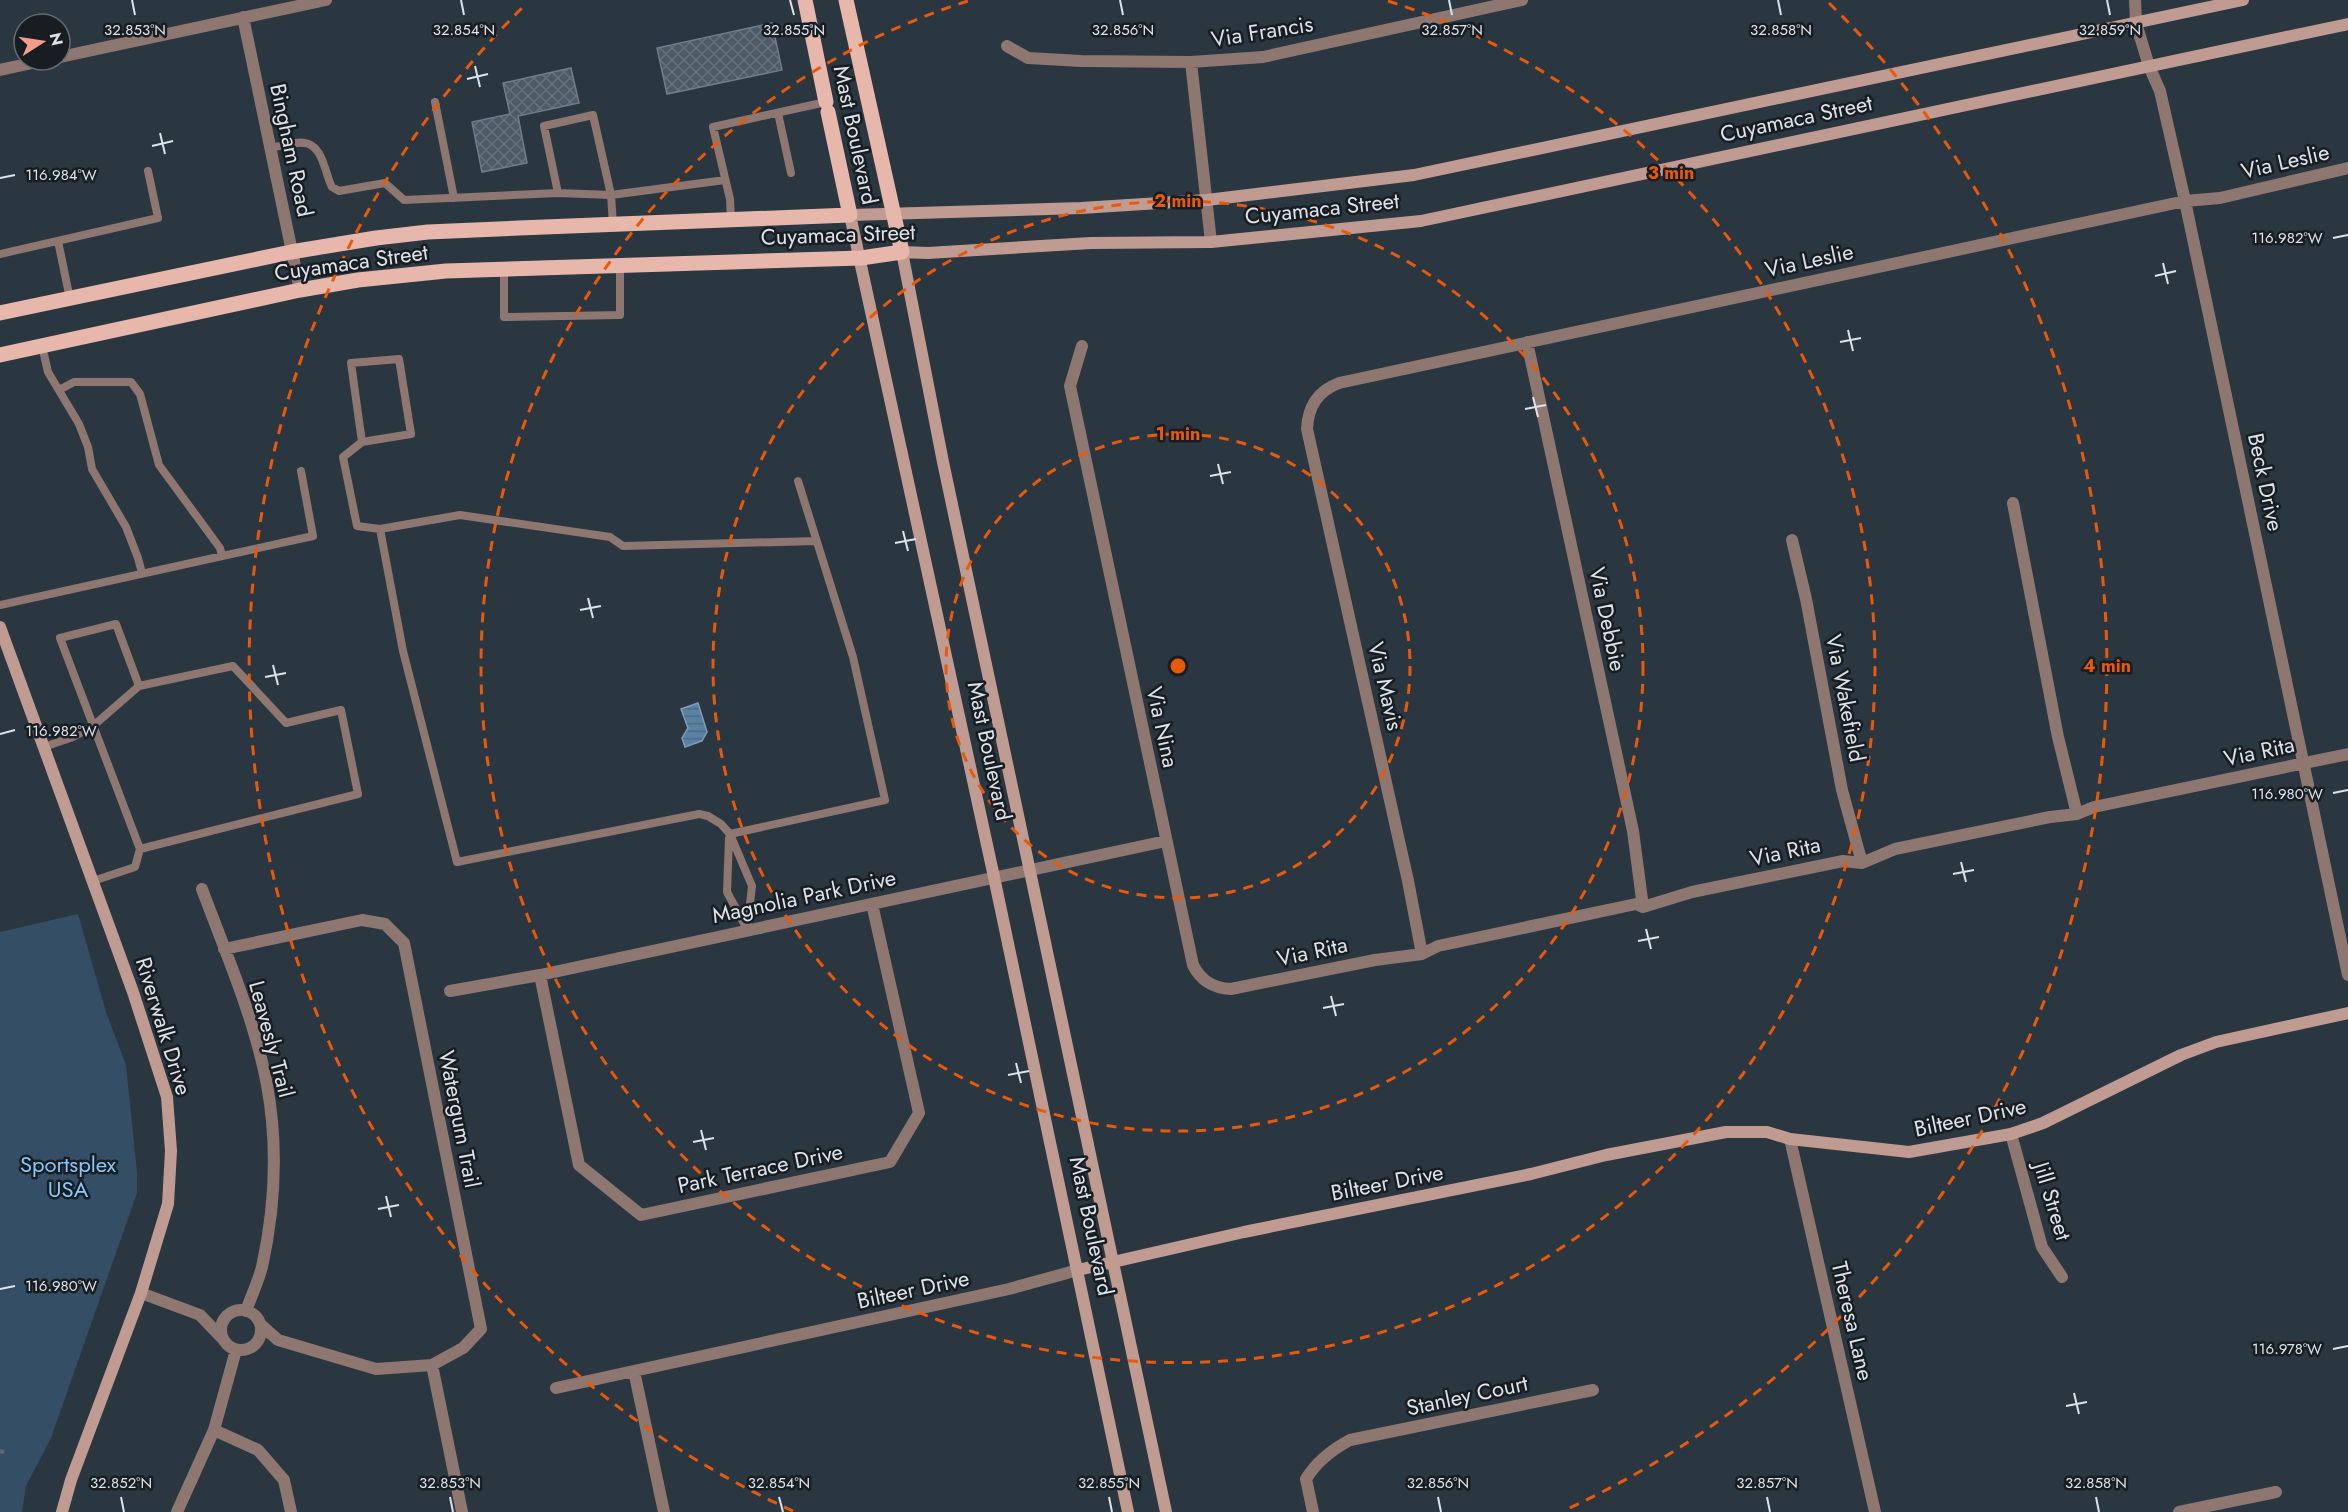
<svg xmlns="http://www.w3.org/2000/svg" width="2348" height="1512" font-family="Jost,sans-serif">
<defs>
<pattern id="water-rules" width="6" height="5" patternUnits="userSpaceOnUse" patternTransform="scale(1.5)"><rect width="6" height="5" fill="#5981a4"/><path d="M0 2.5h6" fill="none" stroke="#50697e"/></pattern>
<pattern id="building-cross-hatch" width="8" height="8" patternUnits="userSpaceOnUse" patternTransform="scale(1.5)"><rect width="8" height="8" fill="#4e5b67"/><path d="M0 0l8 8M0 8l8-8" fill="none" stroke="#67727d"/></pattern>
</defs>
<rect width="100%" height="100%" fill="#2a3640"/>
<path fill="#334e65" d="M78 914 106 1012 126 1065 137 1172V1193L51 1438 26 1486 22 1512H0V932Z"/>
<path fill="url(#water-rules)" stroke="#809eb9" stroke-width="1.5" d="M698 703 707 732 702 741 685 747 682 738 688 728 681 709Z"/>
<path fill="url(#building-cross-hatch)" stroke="#707d8a" stroke-width="1.5" d="M772 23 782 70 667 94 657 48Z
M571 68 579 103 518 116 527 163 482 172 472 122 510 114 503 83Z"/>
<g fill="none" stroke-linecap="round" stroke-linejoin="round">
<path stroke="#606a73" stroke-width="4" stroke-dasharray="4.5 4.5" stroke-linecap="butt" d="M0 1451 4 1452"/>
<path stroke="#8e7671" stroke-width="8" d="M435 102 454 198
M778 113 791 173
M593 115 611 195 558 193 544 126Z
M270 148C296 143 314 133 324 165 327 172 328 180 332 187L339 191 385 183 404 200 558 193
M731 219 730 199 713 127 826 102
M613 224 611 195 725 180
M58 241 70 299
M0 254 158 218 148 171
M504 269V317L620 315V265
M42 346 48 372 79 424 88 447 92 469 126 527 138 558 142 573
M59 390 74 382H131L140 394 159 465 220 548 222 556
M362 442 411 434 399 359 351 363 362 442 343 457 357 526 380 529 460 515 610 537 623 546 816 541
M380 529 403 651 457 862 699 814 708 816 721 824 730 834 752 886 747 930
M0 605 313 536 301 471
M139 686 116 624 60 638 140 849
M44 747 73 737 93 726 139 686 233 666 286 723 341 710 358 794 140 849 135 867 93 881
M730 834 885 800 853 657 798 481
M729 838 727 892 747 929"/>
<path stroke="#8e7671" stroke-width="12" d="M2135 0 2136 23 2149 66 2160 91 2185 201 2348 975
M243 17 300 290
M1007 46 1028 58 1081 61 1191 62 1263 57 1522 0
M60 57 326 0
M1191 62 1211 242
M0 70 46 60
M1527 342 1633 831 1643 907
M1082 346 1070 386 1193 965C1201 981 1213 988 1231 989L1375 960 1422 954 1438 946 1636 904 1643 907 1692 892 1843 861 1862 863 1895 849 2050 817 2077 814 2094 807 2348 754
M2013 503 2058 737 2077 814
M1792 540 1806 599 1842 790 1862 863
M202 889C225 951 255 1020 267 1085 278 1145 275 1208 262 1267 258 1282 251 1297 246 1311
M224 949 362 920 385 924 404 943 481 1329 463 1348 432 1365 376 1369 278 1340 260 1324
M1422 954 1408 881 1307 429C1308 406 1318 391 1339 383L2185 201 2220 198 2348 168
M540 975 579 1165 641 1215 890 1162 919 1113 872 904
M450 991 540 975 1166 841
M2011 1134 2042 1247 2062 1277
M1790 1139 1875 1512
M141 1293 200 1315 222 1338
M221 1330a20 20 0 1 1 40 0a20 20 0 1 1-40 0Z
M432 1365 462 1512
M634 1371 664 1512
M556 1388 1009 1289 1078 1270
M214 1430 258 1450 284 1480 291 1512
M177 1512 214 1430 236 1350
M1313 1512 1306 1479C1317 1461 1331 1450 1350 1440L1593 1390
M2179 1512 2276 1492"/>
<path stroke="#c09b92" stroke-width="12" d="M0 627 133 992 167 1097 171 1151 168 1204 141 1293 71 1480 62 1512
M1078 1270 1244 1232 1531 1174 1606 1155 1726 1132H1767L1790 1139 1909 1152 2011 1134 2043 1123 2181 1055 2216 1042 2348 1013
M1128 1512 994 877 850 215 1081 208 1207 200 1414 175 2243 0
M1166 1512 943 462 902 252 928 253 1091 243 1211 242 1421 221 2348 24"/>
<path stroke="#e7b7ac" stroke-width="15" d="M805 0 826 102
M0 313 291 252 376 238 428 232 519 228 850 215 828 112
M0 355 300 290 358 280 446 271 861 258 902 252 846 0"/>
</g>
<path fill="none" stroke="#dce3ea" stroke-width="2" d="M132 0 135 15M461 0 464 15M790 0 794 15M1120 0 1123 15M1449 0 1452 15M1778 0 1781 15M2107 0 2110 15M475 66 480 87M467 79 488 74M160 133 165 154M152 146 173 141M0 178 15 175M2333 238 2348 235M2163 263 2168 284M2155 276 2176 271M1848 330 1853 351M1840 342 1861 338M1533 397 1538 417M1525 409 1546 405M1218 464 1223 484M1210 476 1231 472M903 531 908 551M895 543 916 539M588 598 593 618M580 610 601 606M273 665 278 685M265 677 286 673M0 734 15 730M2333 793 2348 790M1961 862 1966 882M1953 874 1974 870M1646 929 1651 949M1638 941 1659 937M1331 996 1336 1016M1323 1008 1344 1004M1016 1063 1021 1083M1008 1075 1029 1071M701 1130 706 1150M693 1142 714 1138M386 1196 391 1217M378 1209 399 1205M0 1289 15 1286M2333 1349 2348 1346M2074 1393 2079 1414M2066 1406 2087 1402M121 1497 124 1512M450 1497 453 1512M779 1497 783 1512M1109 1497 1112 1512M1438 1497 1441 1512M1767 1497 1770 1512M2096 1497 2099 1512"/>
<g fill="none" stroke="#e8590c" stroke-width="3" stroke-dasharray="10 8">
<circle cx="1178" cy="666" r="232"/>
<circle cx="1178" cy="666" r="465"/>
<path d="M1388 1A697 697 0 1 1 968 1"/>
<path d="M793 1511A929 929 0 0 1 527 3M1829 3A929 929 0 0 1 1563 1511"/>
</g>
<g text-anchor="middle" stroke-width="5" stroke-linejoin="round" paint-order="stroke">
<g font-size="22" fill="#dce3ea" stroke="#171d21">
<text transform="translate(1262 31) rotate(-9)" y="8">Via Francis</text>
<text transform="translate(1796 118) rotate(-12)" y="8">Cuyamaca Street</text>
<text transform="translate(856 135) rotate(78)" y="8">Mast Boulevard</text>
<text transform="translate(292 150) rotate(78)" y="8">Bingham Road</text>
<text transform="translate(2285 161) rotate(-13)" y="8">Via Leslie</text>
<text transform="translate(1322 208) rotate(-6)" y="8">Cuyamaca Street</text>
<text transform="translate(838 234) rotate(-2)" y="8">Cuyamaca Street</text>
<text transform="translate(1809 260) rotate(-12)" y="8">Via Leslie</text>
<text transform="translate(351 262) rotate(-8)" y="8">Cuyamaca Street</text>
<text transform="translate(2266 482) rotate(78)" y="8">Beck Drive</text>
<text transform="translate(1608 619) rotate(78)" y="8">Via Debbie</text>
<text transform="translate(1386 686) rotate(77)" y="8">Via Mavis</text>
<text transform="translate(1846 698) rotate(79)" y="8">Via Wakefield</text>
<text transform="translate(1163 727) rotate(78)" y="8">Via Nina</text>
<text transform="translate(990 751) rotate(78)" y="8">Mast Boulevard</text>
<text transform="translate(2259 751) rotate(-12)" y="8">Via Rita</text>
<text transform="translate(1785 851) rotate(-12)" y="8">Via Rita</text>
<text transform="translate(804 896) rotate(-12)" y="8">Magnolia Park Drive</text>
<text transform="translate(1312 951) rotate(-12)" y="8">Via Rita</text>
<text transform="translate(164 1026) rotate(73)" y="8">Riverwalk Drive</text>
<text transform="translate(272 1039) rotate(75)" y="8">Leavesly Trail</text>
<text transform="translate(1970 1117) rotate(-12)" y="8">Bilteer Drive</text>
<text transform="translate(460 1119) rotate(79)" y="8">Watergum Trail</text>
<text transform="translate(760 1168) rotate(-12)" y="8">Park Terrace Drive</text>
<text transform="translate(1387 1182) rotate(-11)" y="8">Bilteer Drive</text>
<text transform="translate(2053 1201) rotate(73)" y="8">Jill Street</text>
<text transform="translate(1092 1226) rotate(78)" y="8">Mast Boulevard</text>
<text transform="translate(913 1289) rotate(-12)" y="8">Bilteer Drive</text>
<text transform="translate(1853 1321) rotate(77)" y="8">Theresa Lane</text>
<text transform="translate(1467 1395) rotate(-12)" y="8">Stanley Court</text>
</g>
<g font-size="22" fill="#88c7fc" stroke="#171d21">
<text x="68" y="1172">Sportsplex<tspan x="68" dy="25">USA</tspan></text>
</g>
</g>
<g font-size="15" text-anchor="middle" fill="#dce3ea" stroke="#171d21" stroke-width="5" stroke-linejoin="round" paint-order="stroke">
<text x="135" y="35">32.853°N</text>
<text x="464" y="35">32.854°N</text>
<text x="794" y="35">32.855°N</text>
<text x="1123" y="35">32.856°N</text>
<text x="1452" y="35">32.857°N</text>
<text x="1781" y="35">32.858°N</text>
<text x="2110" y="35">32.859°N</text>
<text x="61" y="180">116.984°W</text>
<text x="2287" y="243">116.982°W</text>
<text x="61" y="736">116.982°W</text>
<text x="2287" y="799">116.980°W</text>
<text x="61" y="1291">116.980°W</text>
<text x="2287" y="1354">116.978°W</text>
<text x="121" y="1488">32.852°N</text>
<text x="450" y="1488">32.853°N</text>
<text x="779" y="1488">32.854°N</text>
<text x="1109" y="1488">32.855°N</text>
<text x="1438" y="1488">32.856°N</text>
<text x="1767" y="1488">32.857°N</text>
<text x="2096" y="1488">32.858°N</text>
</g>
<circle cx="1178" cy="666" r="9" fill="#e8590c" stroke="#171d21" stroke-width="3"/>
<g font-size="18" text-anchor="middle" font-weight="bold" fill="#e8590c" stroke="#171d21" stroke-width="5" stroke-linejoin="round" paint-order="stroke">
<text x="1671" y="179">3 min</text>
<text x="1178" y="207">2 min</text>
<text x="1178" y="440">1 min</text>
<text x="2107" y="672">4 min</text>
</g>
<g transform="translate(42 42) rotate(78)"><circle r="28" fill="#171d21" stroke="#666c71" stroke-width="1.5"/>
<path d="M0-4.5L10 22L0 15L-10 22Z" fill="#f49d8a"/>
<text y="-9" font-size="16" font-weight="bold" text-anchor="middle" fill="#dce3ea">N</text>
</g>
</svg>
